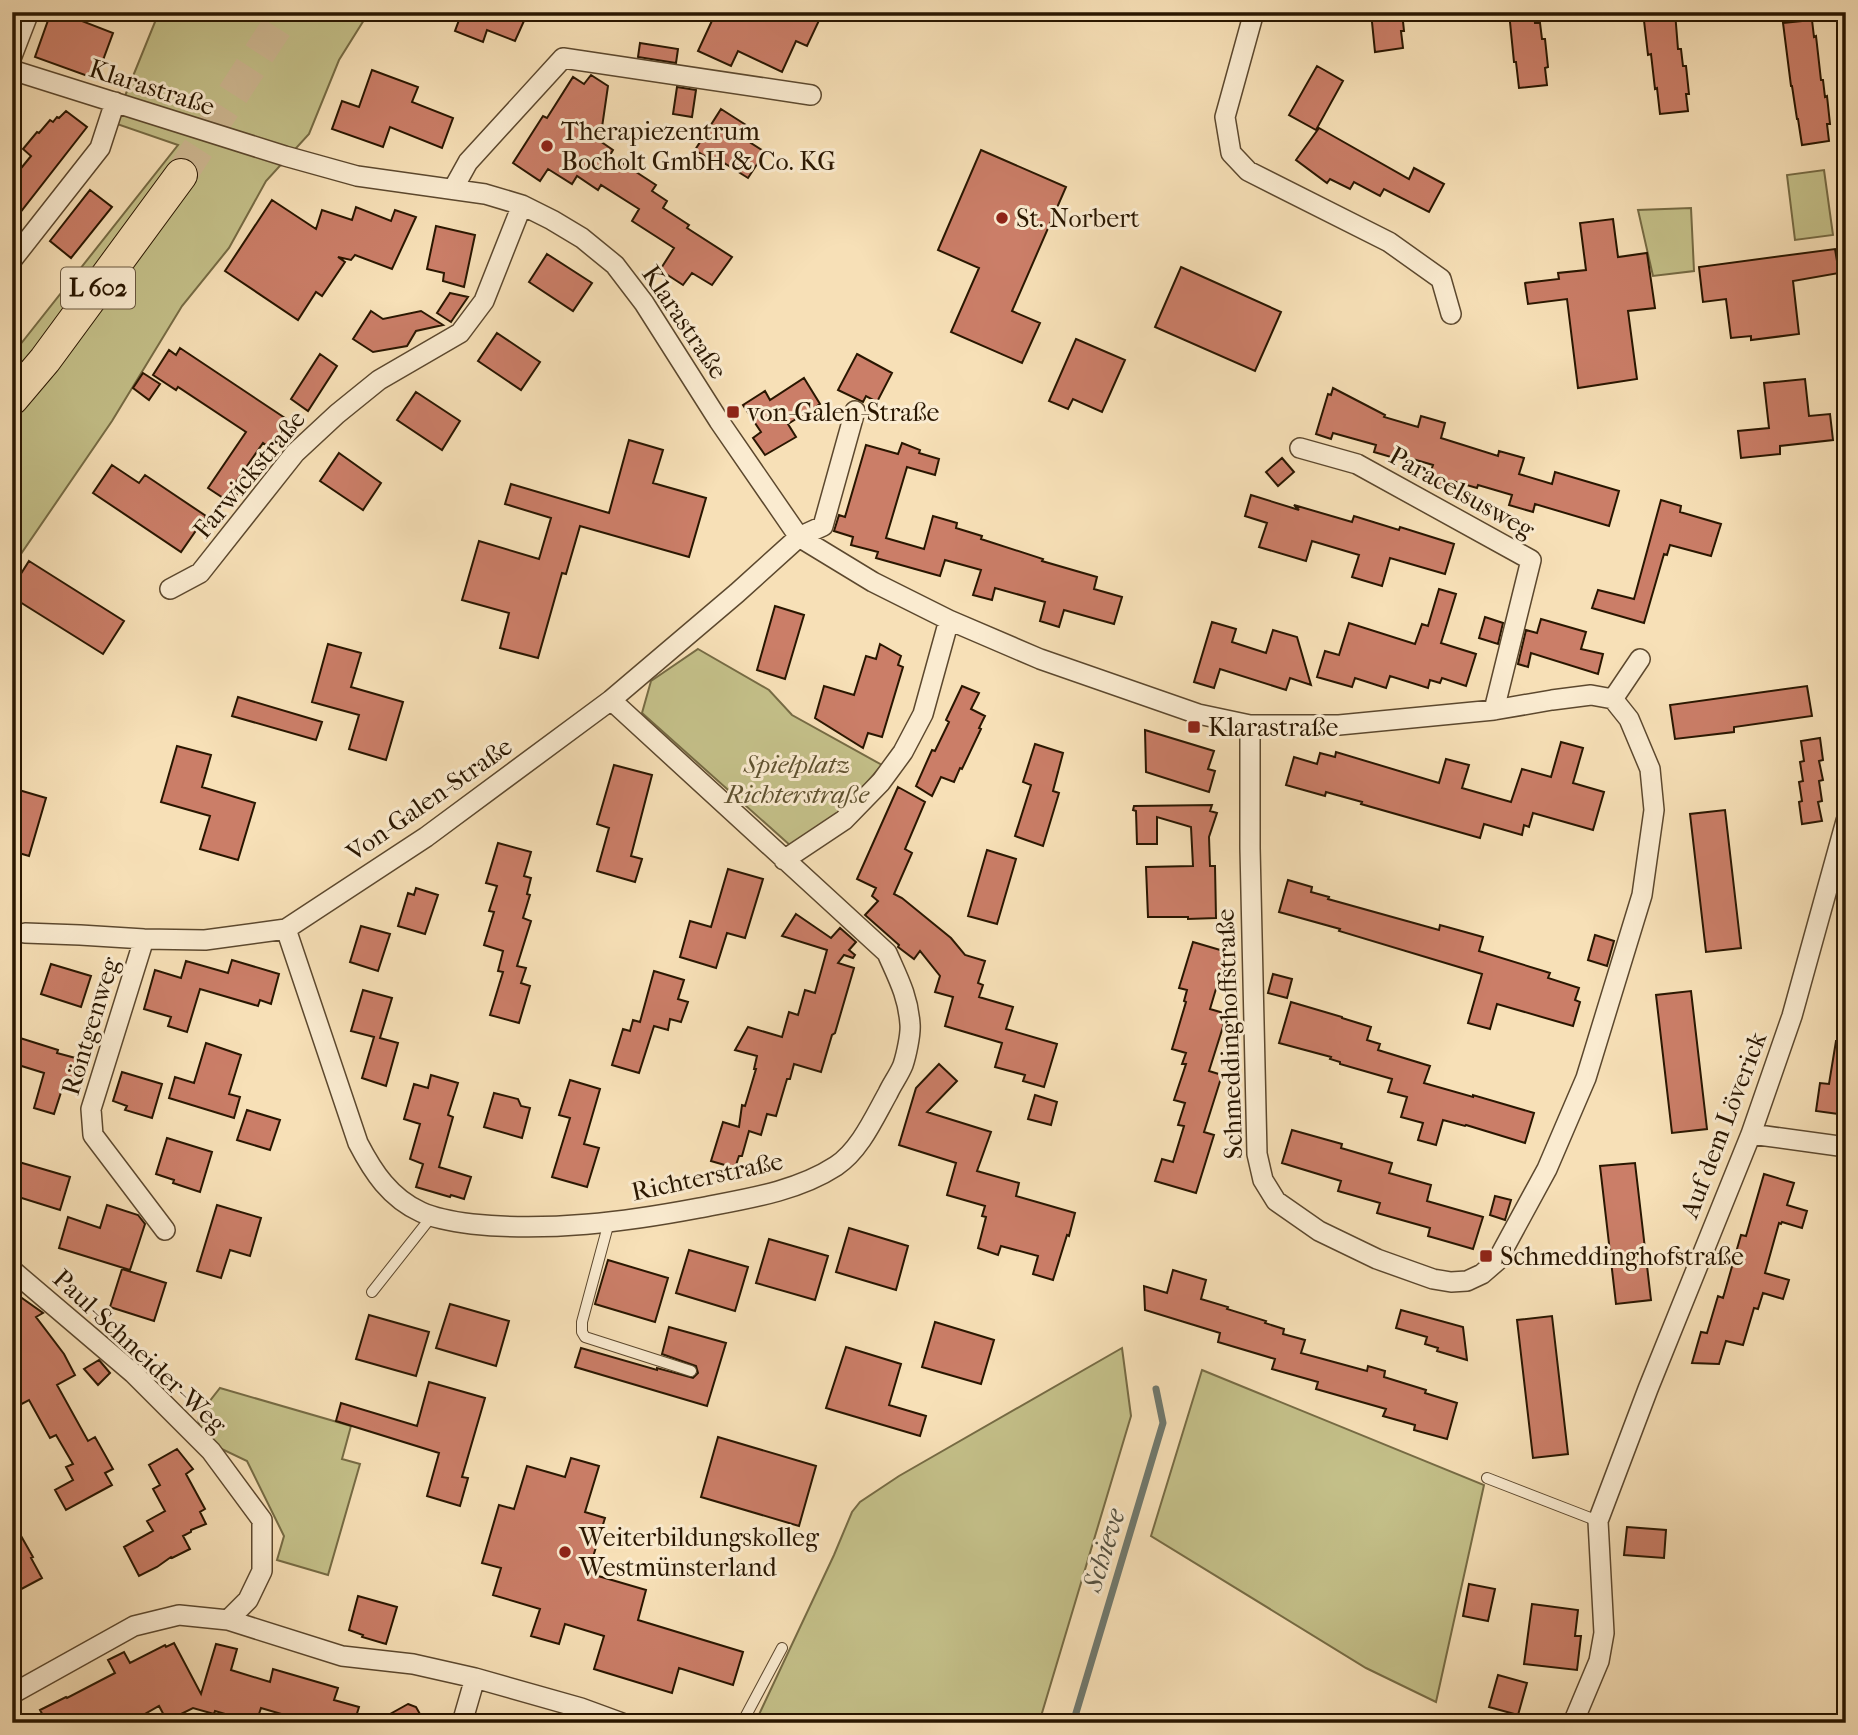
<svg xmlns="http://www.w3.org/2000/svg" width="1858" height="1735" font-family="'IM FELL French Canon',serif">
<rect width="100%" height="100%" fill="#f7e0b7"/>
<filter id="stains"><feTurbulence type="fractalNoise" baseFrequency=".00286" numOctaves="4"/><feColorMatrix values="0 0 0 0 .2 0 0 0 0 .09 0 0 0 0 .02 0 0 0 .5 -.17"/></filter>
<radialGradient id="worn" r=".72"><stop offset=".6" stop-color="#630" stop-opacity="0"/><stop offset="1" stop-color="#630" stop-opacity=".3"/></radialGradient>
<path fill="#c4c089" stroke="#766b44" stroke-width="2" d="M159 12H369L339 60 309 134 266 181 229 248 182 306 112 421 12 567V355L178 145 114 123Z
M1824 170 1833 235 1795 240 1787 175Z
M1691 208 1694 271 1653 276 1638 210Z
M698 649 769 690 792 715 882 765 839 815 792 847 642 713 651 681Z
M1122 1348 1131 1416 1039 1723H755L834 1555 852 1512 860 1502 899 1476Z
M1202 1370 1484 1485 1436 1702 1366 1668 1151 1536Z
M220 1388 351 1426 342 1459 360 1464 328 1575 277 1560 284 1536 247 1461 205 1441 200 1433 198 1416Z"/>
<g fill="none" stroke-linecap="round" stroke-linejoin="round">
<path stroke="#70796e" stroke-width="7" d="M1073 1723 1163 1423 1156 1389"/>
</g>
<path fill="#cb7e68" stroke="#291600" stroke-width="2" d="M51 12H76L74 18 113 33 96 79 35 57Z
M444 12H528L515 41 487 30 483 42 455 31 459 20 444 14Z
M716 12H823L807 46 796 41 782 72 738 51 731 66 698 51Z
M1371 12H1402L1404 31H1401L1403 48 1375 52Z
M1509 12H1534L1535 23H1540L1542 39H1545L1548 67 1545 68 1547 85 1519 88 1516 62H1514Z
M1643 12H1675L1678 49H1681L1683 66H1686L1689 94H1686L1688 111 1660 114 1657 88 1655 89 1651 54 1648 55Z
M1812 20 1814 37 1816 36 1821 80H1823L1825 97 1827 96 1830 124H1827L1829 141 1802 145 1798 119H1797L1792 86H1791L1783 23Z
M640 43 678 49 676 63 638 57Z
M1317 66 1343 81 1316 130 1289 115Z
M372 70 418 87 412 102 453 118 442 148 390 127 383 147 332 129 342 101 359 107Z
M591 75 608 86 600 141 613 150 610 155 656 185 652 191 667 201 663 208 689 225 687 228 732 257 712 285 692 273 683 285 660 270 674 248 632 221 639 209 601 185 598 190 577 176 572 184 548 169 540 181 513 163 543 116 547 118 573 77 584 84Z
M677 87 696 90 692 117 673 114Z
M721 109 746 125 741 133 753 141 751 143 765 152 748 178 724 163 722 167 695 150Z
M66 111 87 127 12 223V190L18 182 13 178 31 156 23 149 37 132 39 133 50 120 53 122 57 117 59 118Z
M1319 128 1409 179 1414 168 1444 184 1429 212 1384 189 1380 196 1354 182 1350 189 1330 179 1327 183 1296 160Z
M981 150 1066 187 1012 311 1040 323 1022 363 951 332 979 268 938 250Z
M90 190 112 207 71 258 50 241Z
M272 200 316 229 322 210 352 220 356 207 391 221 395 210 416 217 392 269 355 255 351 260 338 257 345 262 322 296 316 292 298 320 225 271Z
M1613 219 1618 257 1647 253 1655 308 1628 311 1637 379 1578 388 1567 299 1528 304 1525 283 1559 279 1558 273 1586 270 1580 223Z
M436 226 475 235 464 287 443 281 444 273 427 269Z
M1835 249 1839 273 1793 281 1799 334 1751 340V336L1731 338 1726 299 1703 302 1699 267Z
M547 254 592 283 573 311 529 282Z
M1181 267 1281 312 1255 371 1155 327Z
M450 293 468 297 451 322 437 313Z
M371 311 383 319 421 311 443 325 416 331 407 346 373 352 353 339Z
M497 333 540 362 521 390 478 361Z
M1076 339 1125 360 1102 412 1073 399 1068 409 1049 401Z
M180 348 288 420 270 448 263 443 236 482 242 486 231 503 208 488 246 432 178 387 176 390 153 375 169 350 176 355Z
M320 354 337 366 308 411 291 399Z
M857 354 892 373 877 402 866 396 863 402 838 390Z
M143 373 160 384 149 400 133 388Z
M804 378 820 404 788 424 796 437 765 455 753 438 761 432 743 405 765 391 770 400Z
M1805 379 1809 416 1830 414 1833 440 1780 446V454L1741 458 1738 431 1769 428 1764 383Z
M1333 388 1385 415 1384 417 1418 427 1421 416 1445 423 1441 438 1498 456 1499 451 1524 458 1519 474 1552 484 1555 472 1619 491 1609 526 1535 504 1533 512 1509 505 1512 495 1478 485 1477 488 1453 481 1451 489 1427 482 1433 465 1399 455 1398 459 1374 452 1376 445 1333 433 1331 439 1316 434 1328 394 1331 395Z
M416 392 460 421 442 450 397 420Z
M629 440 663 450 653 483 706 498 689 557 580 526 566 574 562 573 538 658 500 648 509 613 462 600 479 541 539 559 551 518 505 504 511 484 609 513Z
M902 443 920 450 919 453 939 459 935 475 907 467 886 538 924 549 933 516 957 523 956 528 982 536 981 539 1043 559 1042 561 1097 577 1094 589 1122 597 1114 624 1064 610 1059 627 1040 621 1045 602 995 588 992 600 973 595 981 570 945 560 940 576 876 558 878 552 851 545 853 537 834 531 839 515 845 517 866 445 898 454Z
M339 453 381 483 363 510 320 481Z
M1282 458 1294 472 1278 486 1266 472Z
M112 465 139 483 145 475 206 516 181 552 93 493Z
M1251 495 1299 510 1294 505 1352 522 1354 516 1399 530 1400 527 1454 544 1445 574 1390 558 1382 586 1352 577 1359 555 1312 541 1306 561 1259 547 1267 523 1245 516Z
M1661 500 1681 506 1680 512 1721 524 1711 556 1670 545 1667 555 1664 554 1644 623 1592 608 1598 590 1634 599Z
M29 561 124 621 103 654 12 597V588Z
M1439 589 1456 594 1441 643 1476 654 1466 686 1442 678 1440 683 1430 680 1428 688 1390 676 1386 688 1355 678 1352 687 1317 677 1325 651 1339 655 1349 623 1415 644 1422 624 1428 626Z
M775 606 804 615 785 679 757 670Z
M1485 617 1503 623 1498 644 1479 638Z
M1541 619 1586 632 1581 649 1603 654 1598 674 1531 653 1528 667 1518 664 1526 630 1537 633Z
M1212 622 1236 629 1232 642 1266 653 1273 630 1297 637 1311 685 1290 678 1286 690 1220 669 1214 688 1194 682Z
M328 644 361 653 351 687 403 702 386 760 349 749 359 715 312 702Z
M880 644 901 656 898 665 903 667 882 737 868 733 863 748 815 718 824 686 854 695 866 656 876 659Z
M962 686 979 693 971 709 985 716 979 728 981 729 962 769 960 768 954 782 941 777 932 796 916 786 932 750 935 751 949 722 946 720Z
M1807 686 1812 716 1734 727V732L1675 739 1670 705Z
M238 697 322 722 316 740 232 716Z
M1145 730 1214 751 1208 769 1215 771 1209 792 1146 772Z
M1820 738 1823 760 1819 761 1823 780 1819 781 1822 801 1818 802 1822 821 1802 824 1799 802 1802 801 1799 782 1803 781 1800 762 1804 761 1801 741Z
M1561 742 1583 748 1573 783 1604 792 1593 830 1533 813 1529 827 1524 825 1522 835 1484 824 1480 838 1361 804 1362 802 1326 792 1325 796 1286 785 1294 757 1317 764 1320 753 1335 757 1336 752 1439 783 1446 759 1469 765 1462 788 1511 802 1522 769 1551 777Z
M1035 744 1063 753 1053 791 1059 793 1043 846 1015 836 1031 785 1023 782Z
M177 746 211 755 202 787 255 803 238 860 200 849 210 816 161 802Z
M614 765 652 775 631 856 642 859 635 882 597 871 609 828 597 824Z
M898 787 925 802 905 849 912 853 894 894 902 898 951 938 965 955 985 961 978 983 983 985 979 997 1013 1007 1006 1029 1057 1044 1044 1087 1023 1081 1025 1075 995 1067 1002 1043 945 1026 953 997 935 992 940 976 920 951 914 959 898 947 899 945 865 915 878 901 872 896 876 888 857 879Z
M12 788 46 798 29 856 12 851Z
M1212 805 1210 811 1217 813 1209 837 1210 866H1215L1216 918 1188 919V917H1148L1146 867 1193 866 1191 827 1157 817V844H1137L1136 811 1133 810 1134 806Z
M1725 810 1741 948 1706 952 1690 814Z
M498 843 531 852 524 876 531 878 527 894 530 895 523 918 531 921 517 966 526 968 521 983 530 986 519 1023 490 1015 503 972 498 971 503 951 484 945 494 912 489 911 497 886 486 883Z
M987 850 1016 859 997 924 968 916Z
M728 869 763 879 745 938 727 933 716 968 680 957 690 921 711 927Z
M1288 880 1312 887 1311 892 1329 897 1328 899 1439 930 1440 925 1483 937 1479 951 1550 973 1548 978 1579 988 1575 1000 1580 1002 1573 1026 1497 1004 1490 1029 1468 1023 1482 974 1339 931 1340 929 1279 912Z
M416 888 438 895 425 934 398 926 408 893 414 895Z
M796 914 831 938 840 928 856 942 849 950 855 955 853 958 844 955 838 963 854 968 835 1033 832 1035 821 1072 794 1064 790 1079H787L776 1116 767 1114 761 1135 749 1131 742 1156H739L735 1168 711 1161 723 1122 739 1127 742 1105 745 1106 756 1069H754L757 1056 735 1050 748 1027 782 1037 789 1012 798 1015 805 990 815 993 827 950 782 936Z
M361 926 390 934 378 971 350 962Z
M1595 935 1614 941 1607 966 1588 960Z
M1193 942 1227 952 1210 1009 1227 1014 1209 1071 1222 1075 1204 1132 1214 1135 1196 1193 1155 1181 1162 1159 1173 1162 1184 1126 1178 1125 1185 1103 1174 1100 1186 1064H1182L1186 1053 1172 1049 1186 1002 1184 1001 1187 990 1179 988Z
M232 960 279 974 271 1004 260 1000 258 1006 200 989 187 1032 168 1026 171 1017 144 1009 155 970 181 978 186 961 228 973Z
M51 964 91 976 81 1007 41 994Z
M654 971 684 980 678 999 688 1002 681 1022 670 1019 668 1030 654 1026 639 1073 612 1065 623 1029 630 1031 633 1020 640 1022Z
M1273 974 1292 979 1287 998 1268 993Z
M363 990 392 998 380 1038 398 1043 386 1086 362 1078 374 1037 351 1031Z
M1691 991 1707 1129 1672 1133 1656 995Z
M1291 1002 1342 1017V1018L1371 1027 1367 1040 1380 1044 1378 1050 1430 1066 1424 1083 1473 1097V1095L1534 1113 1525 1143 1466 1125 1465 1126 1443 1120 1436 1145 1418 1140 1423 1123 1401 1117 1407 1097 1388 1092 1392 1079 1340 1064V1062L1330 1059 1331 1057 1279 1043Z
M20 1038 58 1050 57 1053 83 1060 76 1083 65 1080 54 1114 34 1108 44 1073 12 1063Z
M1836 1041H1846V1115L1816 1111 1820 1083 1829 1084Z
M206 1043 241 1055 229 1094 240 1097 234 1118 169 1098 175 1077 194 1083Z
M939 1064 957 1081 927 1112 991 1132 977 1171 1019 1183 1016 1196 1075 1213 1069 1236 1067 1235 1053 1280 1033 1274 1038 1256 1001 1246 998 1255 978 1248 986 1217 982 1216 985 1206 947 1195 956 1163 899 1145 916 1088Z
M122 1072 162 1084 152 1118 125 1110 127 1106 113 1101Z
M431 1075 458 1083 448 1115 453 1117 439 1167 471 1177 464 1199 451 1195 450 1197 416 1187 423 1164 410 1159 420 1124 404 1119 414 1084 428 1088Z
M570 1080 600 1089 584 1144 599 1148 587 1187 552 1177 570 1118 559 1115Z
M494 1093 518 1099 521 1106 530 1108 522 1138 484 1127Z
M1035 1095 1057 1102 1051 1125 1028 1119Z
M247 1110 280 1120 270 1150 237 1140Z
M1292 1130 1342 1144 1341 1148 1392 1163 1389 1173 1431 1185 1427 1201 1483 1217 1473 1249 1428 1236 1430 1228 1377 1213 1380 1203 1338 1191 1341 1181 1282 1163Z
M167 1138 212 1152 200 1192 173 1183 174 1180 156 1174Z
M12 1160 70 1177 60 1210 12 1195Z
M1635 1163 1651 1300 1616 1304 1600 1166Z
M1764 1174 1794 1183 1787 1205 1807 1211 1802 1228 1782 1222 1781 1224 1779 1223 1765 1273 1789 1280 1783 1299 1763 1293 1758 1309 1754 1308 1743 1345 1726 1341 1719 1364 1692 1363 1701 1332 1707 1333 1718 1296 1723 1298 1741 1235 1746 1236Z
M1495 1196 1511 1200 1505 1220 1490 1215Z
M107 1205 138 1215 145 1224 130 1270 59 1248 68 1217 100 1228Z
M217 1205 261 1218 250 1256 230 1250 221 1278 197 1271Z
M849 1228 908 1246 896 1290 836 1272Z
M769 1239 828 1256 815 1300 756 1283Z
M689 1250 748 1267 735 1311 676 1293Z
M608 1260 668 1278 655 1322 595 1304Z
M122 1269 166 1283 154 1321 110 1307Z
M1173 1270 1206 1280 1201 1299 1228 1307 1227 1309 1266 1321 1265 1323 1284 1329 1283 1334 1305 1340 1301 1353 1367 1371 1368 1366 1385 1371 1384 1377 1426 1390 1425 1393 1457 1403 1447 1439 1414 1430 1415 1425 1383 1416 1386 1409 1316 1389 1318 1382 1272 1369 1275 1359 1218 1342 1220 1333 1145 1310 1144 1286 1167 1293Z
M12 1291 43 1313 36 1317 64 1354 75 1375 57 1385 88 1441 95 1437 113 1469 105 1473 112 1485 66 1510 55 1490 73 1480 66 1467 73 1464 56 1435 50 1438 29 1400 12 1409Z
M450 1304 509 1321 496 1366 436 1348Z
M1401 1310 1463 1327 1467 1360 1437 1351 1438 1348 1425 1344 1427 1337 1396 1328Z
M369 1315 429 1332 416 1376 356 1359Z
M1552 1316 1568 1454 1533 1458 1517 1320Z
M935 1322 994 1340 981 1384 922 1367Z
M669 1327 726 1343 707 1406 575 1367 581 1348 657 1370V1368L693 1378 698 1373 696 1366 662 1354Z
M846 1347 901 1364 889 1405 926 1416 920 1436 826 1408Z
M99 1360 110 1373 98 1385 84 1369Z
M429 1382 485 1398 462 1477 468 1478 460 1506 427 1496 439 1453 336 1421 341 1403 417 1426Z
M718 1437 816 1466 799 1526 701 1497Z
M177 1449 193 1469 186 1474 205 1509 200 1512 206 1524 191 1530V1532L183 1536 190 1549 172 1558 171 1557 157 1567 139 1576 124 1547 153 1531 147 1521 165 1511 153 1489 160 1485 149 1465Z
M571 1458 599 1466 585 1512 605 1518 588 1573 646 1590 638 1620 743 1652 733 1685 679 1668 672 1693 594 1669 604 1636 565 1624 559 1644 531 1636 540 1609 493 1595 501 1568 482 1563 499 1505 514 1509 527 1466 565 1477Z
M12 1520 33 1557 31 1558 42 1578 12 1594Z
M1627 1527 1666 1530 1664 1558 1624 1555Z
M1469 1584 1495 1589 1488 1621 1463 1616Z
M358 1596 397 1607 386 1644 362 1637 363 1635 349 1630Z
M1532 1604 1578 1610 1575 1636H1581L1577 1670 1524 1664Z
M174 1643 201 1694 216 1644 237 1649 231 1670 270 1682 273 1669 338 1688 334 1700 359 1707 354 1723H312L261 1708 256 1723 215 1711 214 1714 193 1708 167 1721 159 1706 129 1723H47L40 1710 66 1697 67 1698 115 1673 108 1660 124 1652 130 1663 165 1645 166 1647Z
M1498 1675 1527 1683 1518 1715 1489 1707Z
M408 1704 416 1707 425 1723H374Z"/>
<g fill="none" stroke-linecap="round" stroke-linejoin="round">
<path stroke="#ceb892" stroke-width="32" stroke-dasharray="32 16" stroke-linecap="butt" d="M181 175 286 12"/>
<defs>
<path id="lane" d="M609 1222 582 1322V1332L585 1337 691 1371
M372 1292 432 1216
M1487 1478 1598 1521
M742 1723 782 1648"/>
<path id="street" d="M1254 12 1225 117 1231 153 1248 171 1389 242 1441 279 1451 314
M12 56 29 12
M12 70 285 156 357 176 485 194 522 205 552 220 582 238 615 265 644 303 719 421 799 537 873 582 949 620 1040 659 1198 714 1250 725H1339L1494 710 1552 700 1591 695 1613 699
M453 189 468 162 563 58 811 95
M12 260 100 148 115 102
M1300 448 1357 464 1531 560 1494 710
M170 589 200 573 295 453 337 414 379 380 460 333 484 301 522 205
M1613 699 1640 659
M1250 725V848L1257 1154 1263 1180 1276 1201 1319 1231 1377 1259 1433 1279 1451 1282 1467 1281 1482 1274 1497 1261 1547 1169 1586 1078 1642 895 1654 810 1650 769 1629 719 1613 699
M784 860 844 820 881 782 903 752 923 714 949 620
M286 929 358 1143C373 1172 390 1198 421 1212 436 1219 456 1222 472 1224 548 1232 625 1222 699 1208 745 1199 796 1192 836 1166 860 1150 874 1118 888 1093 892 1084 899 1075 903 1065 906 1056 911 1034 910 1024 908 996 898 978 887 953L611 700
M25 933 80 935 144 939 205 940 286 929 426 837 611 700 737 593 799 537 823 526 855 411
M144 939 91 1109 93 1135 165 1230
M1751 1134 1846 1147
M12 1270 133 1373 211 1451 262 1520V1571L248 1600 228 1620
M12 1694 134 1626 179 1615 228 1620 342 1656 413 1664 475 1678 581 1708 622 1723
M462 1723 475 1678
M1573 1723 1599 1661 1604 1633 1598 1521 1648 1389 1751 1134 1792 1016 1846 821"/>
<path id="primary" d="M12 399 45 360 181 175"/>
</defs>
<use href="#lane" stroke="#5c482e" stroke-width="12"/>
<use href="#street" stroke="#5c482e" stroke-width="22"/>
<use href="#primary" stroke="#291600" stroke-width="34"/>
<use href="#lane" stroke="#faebd0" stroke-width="10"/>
<use href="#street" stroke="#faebd0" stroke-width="19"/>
<use href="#primary" stroke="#f7e0b7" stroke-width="32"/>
</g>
<g fill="#8f2418" stroke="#faebd0" stroke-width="2.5">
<circle cx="547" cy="146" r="7"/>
<circle cx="1002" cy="218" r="7"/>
<rect x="726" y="405" width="14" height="14" rx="3.5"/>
<rect x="1187" y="720" width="14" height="14" rx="3.5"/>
<rect x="1479" y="1249" width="14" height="14" rx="3.5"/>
<circle cx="565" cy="1552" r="7"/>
</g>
<g text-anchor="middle" stroke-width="6" stroke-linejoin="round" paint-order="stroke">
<rect fill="#faebd0" stroke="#68563e" stroke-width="2" x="61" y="267.5" width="74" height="41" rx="5"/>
<g font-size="24" font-weight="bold" fill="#291600">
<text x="98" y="296">L 602</text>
</g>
<g font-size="26" fill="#291600" stroke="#faebd0">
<text transform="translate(152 87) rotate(18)" y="9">Klarastraße</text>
<text transform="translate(685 322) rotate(56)" y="9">Klarastraße</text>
<text transform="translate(249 474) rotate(-50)" y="9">Farwickstraße</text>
<text transform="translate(1462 492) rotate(29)" y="9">Paracelsusweg</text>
<text transform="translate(429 799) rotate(-35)" y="9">Von-Galen-Straße</text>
<text transform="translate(90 1026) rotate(-73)" y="9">Röntgenweg</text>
<text transform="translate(1229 1034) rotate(-92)" y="9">Schmeddinghoffstraße</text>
<text transform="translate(1723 1125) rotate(-69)" y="9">Auf dem Löverick</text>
<text transform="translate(707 1176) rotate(-12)" y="9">Richterstraße</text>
<text transform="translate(140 1351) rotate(43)" y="9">Paul-Schneider-Weg</text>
</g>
<g font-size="26" fill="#291600" stroke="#faebd0" text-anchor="start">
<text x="561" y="140">Therapiezentrum<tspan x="561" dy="30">Bocholt GmbH &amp; Co. KG</tspan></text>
<text x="1016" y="227">St. Norbert</text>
<text x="747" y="421">von-Galen-Straße</text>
<text x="1208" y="736">Klarastraße</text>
<text x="1500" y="1265">Schmeddinghofstraße</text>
<text x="579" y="1546">Weiterbildungskolleg<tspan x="579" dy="30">Westmünsterland</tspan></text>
</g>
<g font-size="26" font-style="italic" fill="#5f5230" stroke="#faebd0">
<text x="797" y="773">Spielplatz<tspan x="797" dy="30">Richterstraße</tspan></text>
</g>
<g font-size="28" font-style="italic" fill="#535040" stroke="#faebd0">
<text transform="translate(1103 1550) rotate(-73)" y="10">Schieve</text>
</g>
</g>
<rect width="1858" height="1735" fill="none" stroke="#f7e0b7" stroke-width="42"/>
<rect x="14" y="14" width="1830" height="1707" fill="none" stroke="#291600" stroke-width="3.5"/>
<rect x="21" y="21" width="1816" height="1693" fill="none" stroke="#291600" stroke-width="2"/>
<rect width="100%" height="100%" filter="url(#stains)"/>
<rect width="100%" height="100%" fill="url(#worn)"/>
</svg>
